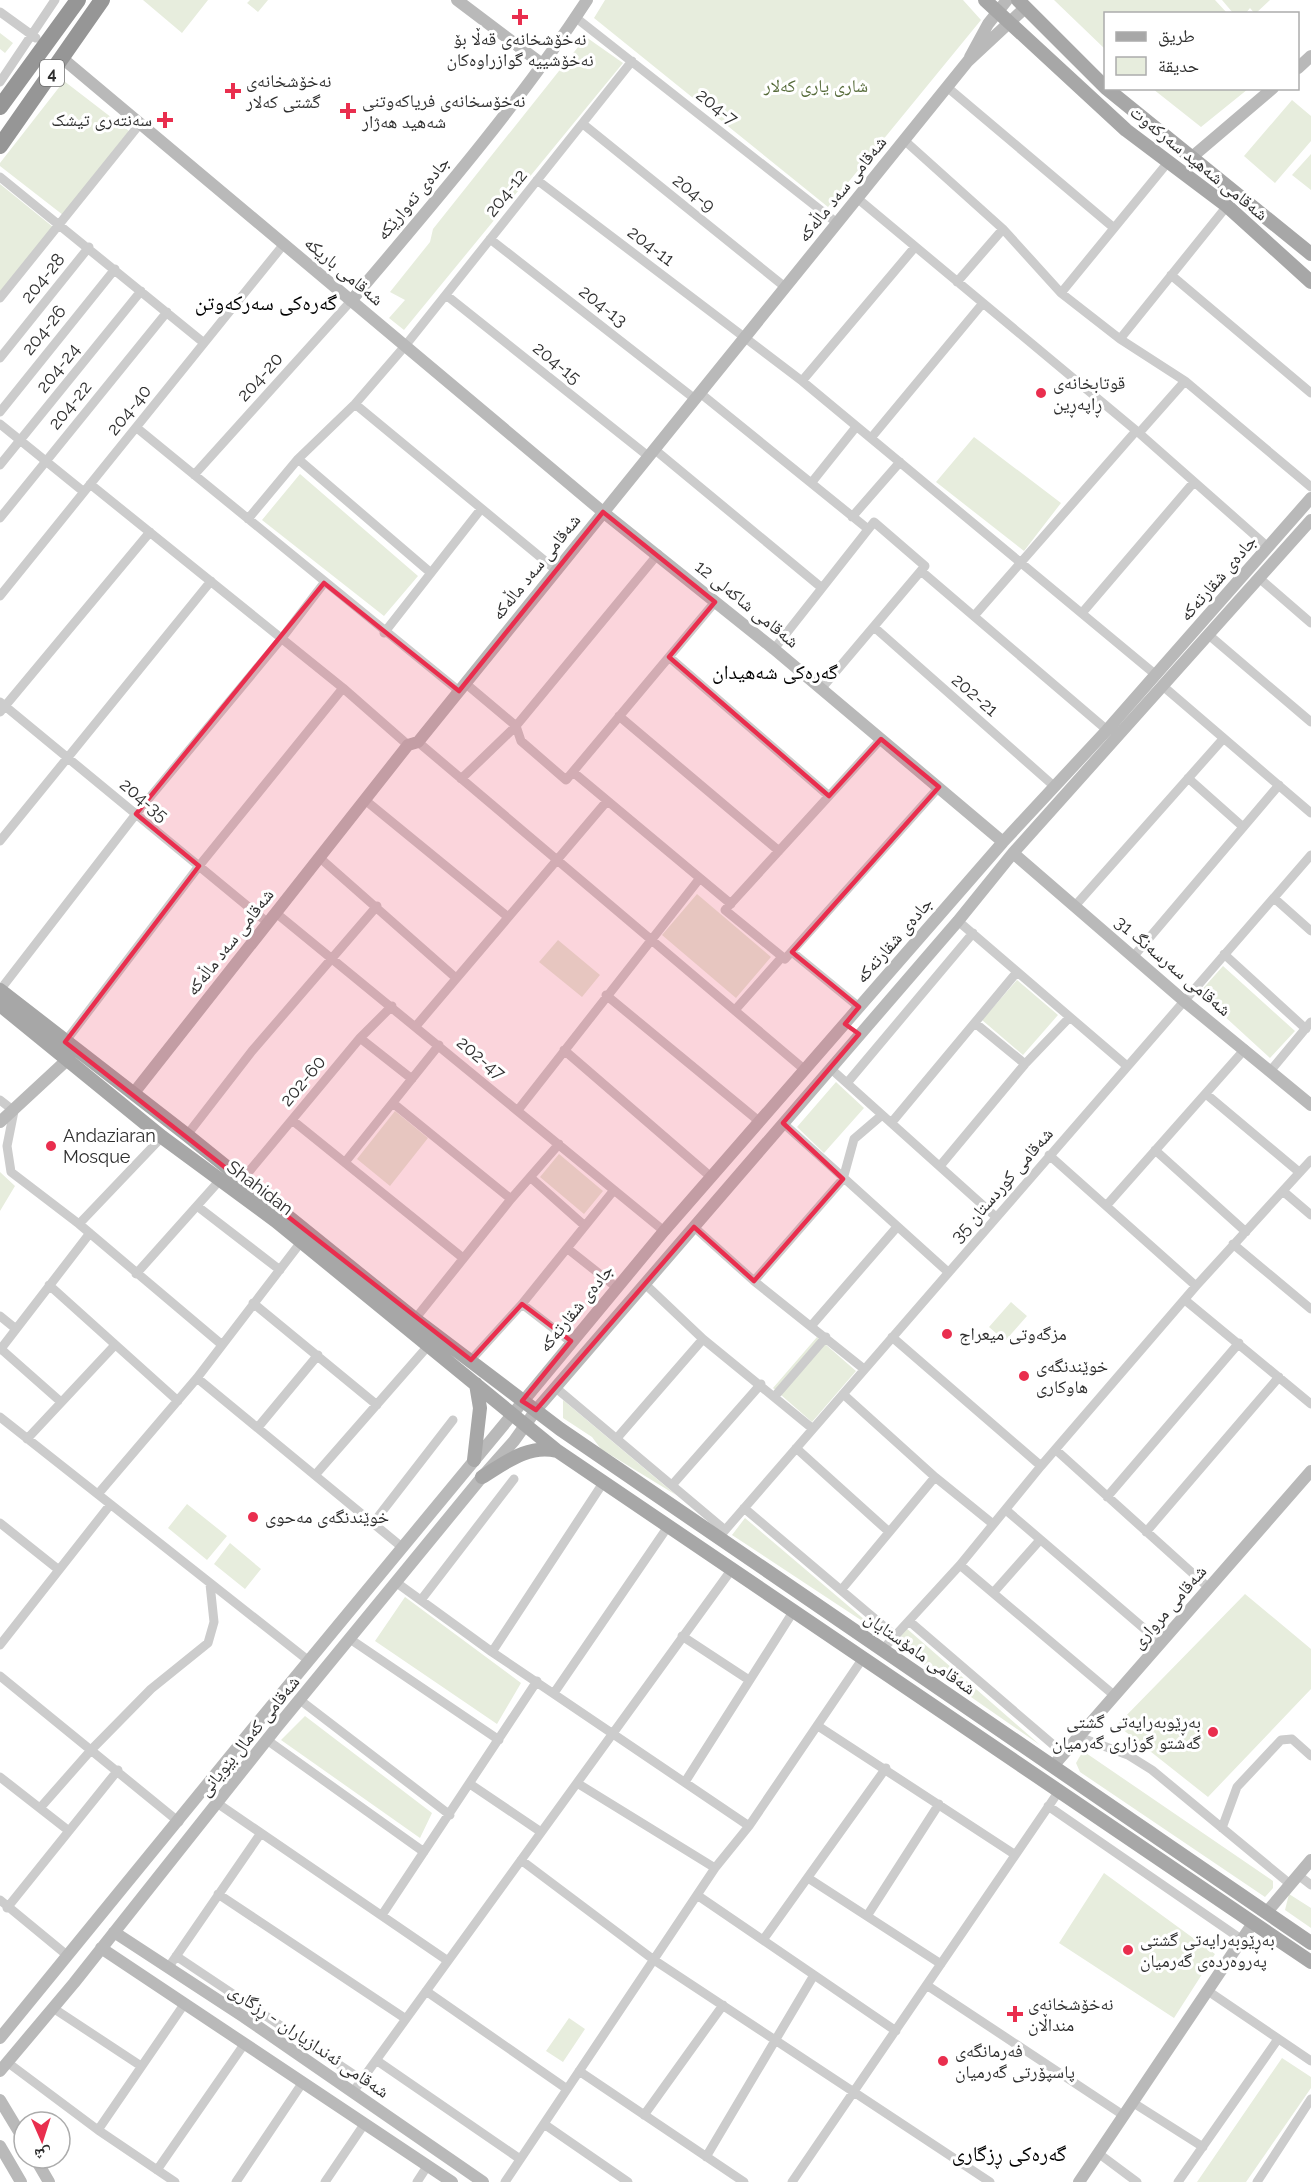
<svg xmlns="http://www.w3.org/2000/svg" width="1311" height="2182" font-family="Raleway,'Noto Naskh Arabic',sans-serif">
<rect width="100%" height="100%" fill="#fff"/>
<path fill="#e7eddd" d="M143 0H208L182 33Z
M250 0H268L258 12 247 3Z
M605 0H963L981 20 828 207 594 18Z
M1054 0H1215L1227 13 1106 14 1105 49Z
M1222 0H1270L1255 14 1250 8 1246 13H1233Z
M0 33 13 43 5 53 0 49Z
M586 37 623 63 404 330 389 318 405 300 390 292 430 242 433 229Z
M64 81 129 131 63 215 0 166V163Z
M1153 89H1248L1201 127Z
M1292 100 1311 116V141L1275 183 1244 156Z
M1311 154V190L1292 175Z
M0 184 53 227 0 292Z
M974 437 1061 503 1024 551 936 482Z
M300 474 418 576 384 616 262 520Z
M697 894 771 957 736 998 662 935Z
M558 940 600 975 582 997 539 962Z
M1223 966 1295 1031 1270 1058 1199 993Z
M1017 980 1058 1015 1023 1055 982 1020Z
M836 1082 864 1108 824 1153 797 1127Z
M395 1111 428 1138 390 1186 357 1159Z
M559 1154 603 1191 584 1214 540 1177Z
M0 1172 15 1186 0 1211Z
M1011 1302 1027 1316 1005 1341 989 1327Z
M817 1337 856 1371 812 1422 773 1388Z
M563 1400 676 1495 601 1449 592 1437 563 1418Z
M187 1504 227 1536 207 1560 168 1528Z
M745 1518 879 1632 732 1535Z
M230 1543 261 1569 245 1589 214 1564Z
M1245 1594 1311 1649V1689L1208 1797 1117 1725Z
M405 1597 521 1683 497 1724 375 1641Z
M905 1627 1040 1745 892 1642Z
M305 1716 432 1813 420 1838 281 1740Z
M1083 1751 1273 1881V1888L1265 1897 1080 1772 1076 1763Z
M1104 1873 1215 1954 1174 2018 1059 1943Z
M1289 1894 1311 1908V1928L1285 1910Z
M569 2018 585 2029 563 2062 546 2051Z
M1282 2058 1311 2077V2088L1246 2182H1197Z"/>
<g fill="none" stroke-linecap="round" stroke-linejoin="round">
<path stroke="#ccc" stroke-width="9" d="M0 12 36 38
M575 17 837 223
M0 82 55 0
M947 87 1114 228
M583 124 785 287
M904 140 1003 229 1061 293 1120 339 1185 381 1311 487
M0 177 204 343
M537 180 802 381 1156 675
M857 198 1139 433 1268 547
M490 239 695 399
M1171 275 1311 393
M957 282 1003 229
M1061 293 1169 161
M446 295 648 456
M0 298 139 125
M1120 339 1227 206
M0 358 89 247
M802 381 915 247
M700 393 868 529
M355 404 556 570
M0 412 115 269
M0 424 84 492
M137 428 459 691
M1139 433 1185 381
M871 438 983 303
M654 449 822 588
M298 459 431 573
M0 465 141 291
M194 475 351 301
M812 482 856 427
M90 484 343 688 408 745
M852 517 900 462
M0 518 167 312
M248 519 298 459 355 404 405 346 632 61
M921 571 1107 730
M1259 578 1311 623
M0 596 284 244
M1082 613 1194 482
M974 616 1136 431
M874 627 1055 787
M384 633 481 509
M1210 636 1311 722
M774 649 874 522 925 566 821 689
M669 657 829 796
M465 683 516 726 521 741 566 780 715 602
M1164 687 1311 813
M0 702 268 923
M0 712 150 532
M619 716 779 851
M881 739 725 910 785 959 939 787
M418 742 805 1070
M573 772 731 904
M1188 778 1242 826
M461 779 516 726 658 554
M365 800 508 917
M0 841 211 581
M320 858 456 978
M1274 898 1311 931
M1074 907 1223 739
M276 913 664 1231
M958 921 1127 1066
M792 952 859 1007
M1224 954 1306 1029
M1133 957 1279 785
M0 990 136 814 282 638 324 583
M606 995 760 1122
M735 1010 782 957
M975 1023 1025 1064
M416 1026 607 801
M360 1038 412 1079
M65 1042 199 866 343 688
M564 1050 711 1177
M830 1068 996 1217
M1271 1070 1311 1022
M847 1083 973 933
M1206 1094 1299 1172
M0 1100 14 1111 7 1146 11 1172 79 1224 221 1344
M394 1104 511 1199
M518 1110 700 878
M292 1120 463 1258
M892 1122 1017 972
M783 1123 948 1272
M187 1135 252 1051 377 906
M1155 1150 1246 1232
M1049 1155 1196 1286
M346 1161 439 1045
M940 1166 1025 1064 1070 1017
M530 1177 585 1226
M242 1180 360 1038 392 1006
M1284 1192 1311 1215
M197 1206 280 1270
M1106 1206 1245 1049
M79 1224 162 1137
M694 1227 754 1281 864 1369
M1233 1244 1311 1309
M568 1249 616 1287
M136 1274 220 1180
M754 1281 843 1179 854 1139 882 1115
M645 1284 703 1339 813 1429
M49 1285 178 1401
M1185 1300 1311 1404
M253 1303 377 1405
M522 1304 571 1342
M0 1316 16 1329
M415 1319 511 1199 559 1144
M812 1325 897 1227
M892 1337 1041 1466
M1 1349 61 1402
M0 1350 90 1233
M471 1360 522 1304 614 1190
M197 1378 403 1548
M556 1388 725 1530
M843 1394 935 1477 993 1524
M775 1396 826 1337
M0 1417 309 1661
M259 1426 318 1355
M617 1438 703 1339
M27 1439 115 1345
M796 1448 888 1531
M1056 1450 1209 1588
M316 1474 428 1346
M673 1484 761 1384
M98 1494 197 1378 301 1242
M1107 1497 1239 1343
M744 1508 894 1635
M1006 1510 1161 1643
M374 1522 453 1420
M0 1523 59 1570
M1146 1532 1279 1377
M720 1536 1311 855
M960 1565 1115 1696
M397 1583 492 1652 749 1826
M842 1589 935 1477
M993 1593 1040 1540
M421 1600 514 1479
M909 1621 1064 1754
M682 1636 749 1680
M350 1639 499 1740
M0 1645 110 1505
M883 1649 960 1565 1041 1466 1196 1286 1311 1160
M492 1652 603 1483
M0 1676 179 1822
M554 1693 669 1525
M300 1700 450 1815
M818 1726 1014 1854
M1079 1737 1128 1755 1152 1770 1290 1884
M267 1740 424 1852
M0 1777 69 1831
M685 1782 793 1612
M577 1783 715 1868
M470 1784 541 1832
M217 1803 448 1961
M1048 1806 1241 1939
M40 1808 92 1749 151 1689 208 1643 214 1622 210 1584
M1222 1828 1237 1787 1281 1740 1292 1739 1311 1756
M521 1860 654 1960 990 2182
M1298 1875 1311 1885
M808 1878 941 1964
M218 1894 406 2019
M697 1895 896 2031
M0 1900 68 1956
M7 1908 118 1770
M382 1915 537 1681
M867 1916 939 1804
M763 1940 886 1768
M176 1956 362 2080
M168 1968 261 1833
M928 1986 1123 2115
M426 1991 567 2089
M1208 1991 1311 2061
M53 2008 141 2066
M376 2060 520 2159
M7 2062 98 2130 175 2182
M579 2071 744 2182
M353 2092 732 1569
M1132 2102 1203 2147
M644 2115 723 2005
M544 2124 628 2182
M98 2130 185 2003
M1098 2153 1137 2182
M706 2157 814 1975
M157 2170 245 2043
M236 2182 303 2082
M325 2182 365 2123
M417 2182 428 2165
M505 2182 715 1868 749 1826 863 1658
M792 2182 1059 1791
M1178 2182 1278 2039
M1257 2182 1311 2099"/>
<path stroke="#b9b9b9" stroke-width="12" d="M457 0 542 64
M970 57 988 24 1007 0
M62 58 603 512 774 649 1003 842
M1298 68 1311 56
M1192 157 1273 88
M351 301C433 204 517 107 587 0
M1013 853 1183 1000 1311 1105
M133 1094 408 745 418 742 968 61 1025 8
M0 1122 67 1060
M1053 1766 1311 1471
M1266 1913 1311 1860
M114 1932 244 2017 483 2182
M101 1948 452 2182
M0 2038 263 1716 664 1231 1003 842 1107 730 1311 498
M0 2071 74 1983 277 1727 482 1477 514 1441 536 1410 958 921 1013 853 1311 520
M0 2100 24 2140
M0 2146 21 2182
M35 2158 49 2182
M1079 2182 1253 1923"/>
<path stroke="#a7a7a7" stroke-width="14" d="M985 0 1126 130 1227 206 1311 282
M1018 0 1106 88
M1106 88 1311 254
M0 990 187 1135 415 1319 560 1429 1311 1943
M0 1005 162 1137 276 1221 556 1450 1311 1962
M474 1460 480 1408 476 1384
M482 1477C505 1463 528 1444 557 1451"/>
<path stroke="#969696" stroke-width="16" d="M0 107 78 0
M0 146 102 0"/>
</g>
<path fill="#e92e4e" fill-opacity="0.2" stroke="#e92e4e" stroke-width="4.5" stroke-linejoin="round" d="M603 512 715 602 669 657 829 796 881 739 939 787 792 952 859 1007 845 1024 859 1034 783 1123 843 1179 754 1281 694 1227 536 1410 522 1401 571 1341 522 1304 471 1360 65 1042 199 866 136 814 324 583 459 691Z"/>
<g fill="#e92e4e" stroke="#fff" stroke-width="2">
<path d="M517 8h6v6h6v6h-6v6h-6v-6h-6v-6h6z"/>
<path d="M230 82h6v6h6v6h-6v6h-6v-6h-6v-6h6z"/>
<path d="M345 102h6v6h6v6h-6v6h-6v-6h-6v-6h6z"/>
<path d="M162 111h6v6h6v6h-6v6h-6v-6h-6v-6h6z"/>
<circle cx="1041" cy="393" r="6"/>
<circle cx="51" cy="1146" r="6"/>
<circle cx="947" cy="1334" r="6"/>
<circle cx="1024" cy="1376" r="6"/>
<circle cx="253" cy="1517" r="6"/>
<circle cx="1213" cy="1732" r="6"/>
<circle cx="1128" cy="1950" r="6"/>
<path d="M1012 2005h6v6h6v6h-6v6h-6v-6h-6v-6h6z"/>
<circle cx="943" cy="2061" r="6"/>
</g>
<g text-anchor="middle" stroke-width="6" stroke-linejoin="round" paint-order="stroke">
<rect fill="#fff" stroke="#6d6d6d" stroke-width="1.5" x="40" y="60" width="24" height="26" rx="4.5"/>
<g font-size="16" font-weight="bold" fill="#2f2f2f">
<text x="52" y="79">4</text>
</g>
<g font-size="18" fill="#2f2f2f" stroke="#fff" text-anchor="start">
<text x="520" y="45" text-anchor="middle">نەخۆشخانەی قەڵا بۆ<tspan x="520" dy="21">نەخۆشییە گوازراوەکان</tspan></text>
<text x="246" y="87">نەخۆشخانەی<tspan x="246" dy="21">گشتی کەلار</tspan></text>
<text x="362" y="107">نەخۆسخانەی فریاکەوتنی<tspan x="362" dy="21">شەهید هەژار</tspan></text>
<text x="152" y="126" text-anchor="end">سەنتەری تیشک</text>
<text x="1053" y="389">قوتابخانەی<tspan x="1053" dy="21">ڕاپەڕین</tspan></text>
<text x="63" y="1142">Andaziaran<tspan x="63" dy="21">Mosque</tspan></text>
<text x="959" y="1340">مزگەوتی میعراج</text>
<text x="1036" y="1372">خوێندنگەی<tspan x="1036" dy="21">هاوکاری</tspan></text>
<text x="265" y="1523">خوێندنگەی مەحوی</text>
<text x="1201" y="1728" text-anchor="end">بەڕێوبەرایەتی گشتی<tspan x="1201" dy="21">گەشتو گوزاری گەرمیان</tspan></text>
<text x="1140" y="1946">بەڕێوبەرایەتی گشتی<tspan x="1140" dy="21">پەروەردەی گەرمیان</tspan></text>
<text x="1028" y="2010">نەخۆشخانەی<tspan x="1028" dy="21">منداڵان</tspan></text>
<text x="955" y="2057">فەرمانگەی<tspan x="955" dy="21">پاسپۆرتی گەرمیان</tspan></text>
</g>
<g font-size="18" fill="#576c3b" stroke="#fff">
<text x="816" y="92">شاری یاری کەلار</text>
</g>
<g font-size="18" fill="#2f2f2f" stroke="#fff">
<text transform="translate(717 107) rotate(38)" y="6">204-7</text>
<text transform="translate(1199 163) rotate(39)" y="6">شەقامی شەهید سەرکەوت</text>
<text transform="translate(842 189) rotate(-51)" y="6">شەقامی سەد ماڵەکە</text>
<text transform="translate(506 193) rotate(-51)" y="6">204-12</text>
<text transform="translate(694 193) rotate(39)" y="6">204-9</text>
<text transform="translate(413 198) rotate(-50)" y="6">جادەی تەوارێکە</text>
<text transform="translate(651 246) rotate(37)" y="6">204-11</text>
<text transform="translate(344 271) rotate(40)" y="6">شەقامی باریکە</text>
<text transform="translate(43 278) rotate(-51)" y="6">204-28</text>
<text transform="translate(603 306) rotate(38)" y="6">204-13</text>
<text transform="translate(44 330) rotate(-51)" y="6">204-26</text>
<text transform="translate(557 363) rotate(39)" y="6">204-15</text>
<text transform="translate(58 368) rotate(-51)" y="6">204-24</text>
<text transform="translate(260 377) rotate(-48)" y="6">204-20</text>
<text transform="translate(70 405) rotate(-51)" y="6">204-22</text>
<text transform="translate(129 410) rotate(-51)" y="6">204-40</text>
<text transform="translate(536 567) rotate(-51)" y="6">شەقامی سەد ماڵەکە</text>
<text transform="translate(1218 578) rotate(-49)" y="6">جادەی شقارتەکە</text>
<text transform="translate(747 604) rotate(39)" y="6">شەقامی شاکەلی 12</text>
<text transform="translate(975 695) rotate(41)" y="6">202-21</text>
<text transform="translate(144 800) rotate(40)" y="6">204-35</text>
<text transform="translate(894 940) rotate(-49)" y="6">جادەی شقارتەکە</text>
<text transform="translate(230 942) rotate(-52)" y="6">شەقامی سەد ماڵەکە</text>
<text transform="translate(1173 966) rotate(40)" y="6">شەقامی سەرسەنگ 31</text>
<text transform="translate(481 1058) rotate(40)" y="6">202-47</text>
<text transform="translate(303 1081) rotate(-50)" y="6">202-60</text>
<text transform="translate(1002 1185) rotate(-49)" y="6">شەقامی کوردستان 35</text>
<text transform="translate(260 1188) rotate(37)" y="6">Shahidan</text>
<text transform="translate(576 1308) rotate(-51)" y="6">جادەی شقارتەکە</text>
<text transform="translate(1169 1607) rotate(-49)" y="6">شەقامی مرواری</text>
<text transform="translate(920 1653) rotate(35)" y="6">شەقامی مامۆستایان</text>
<text transform="translate(249 1736) rotate(-51)" y="6">شەقامی کەمال بێویانی</text>
<text transform="translate(309 2041) rotate(34)" y="6">شەقامی ئەندازیاران - ڕزگاری</text>
</g>
<g font-size="20" fill="#000" stroke="#fff">
<text x="775" y="679">گەرەکی شەهیدان</text>
</g>
<g font-size="21" fill="#000" stroke="#fff">
<text x="266" y="310">گەرەکی سەرکەوتن</text>
<text x="1009" y="2161">گەرەکی ڕزگاری</text>
</g>
</g>
<rect x="1104" y="12" width="195" height="78" fill="#ffffff" stroke="#acacac" stroke-width="1.5"/>
<rect x="1116" y="32" width="30" height="9" fill="#a7a7a7" stroke="#acacac" stroke-width="1.5"/>
<text x="1158" y="42" font-size="18" fill="#2f2f2f">طريق</text>
<rect x="1116" y="57" width="30" height="18" fill="#e7eddd" stroke="#acacac" stroke-width="1.5"/>
<text x="1158" y="72" font-size="18" fill="#2f2f2f">حديقة</text>
<g transform="translate(42 2140) rotate(177)"><circle r="28" fill="#ffffff" stroke="#acacac" stroke-width="1.5"/>
<path d="M0-4.5L10 22L0 15L-10 22Z" fill="#e92e4e"/>
<text y="-9" font-size="16" font-weight="bold" text-anchor="middle" fill="#2f2f2f">ش</text>
</g>
</svg>
